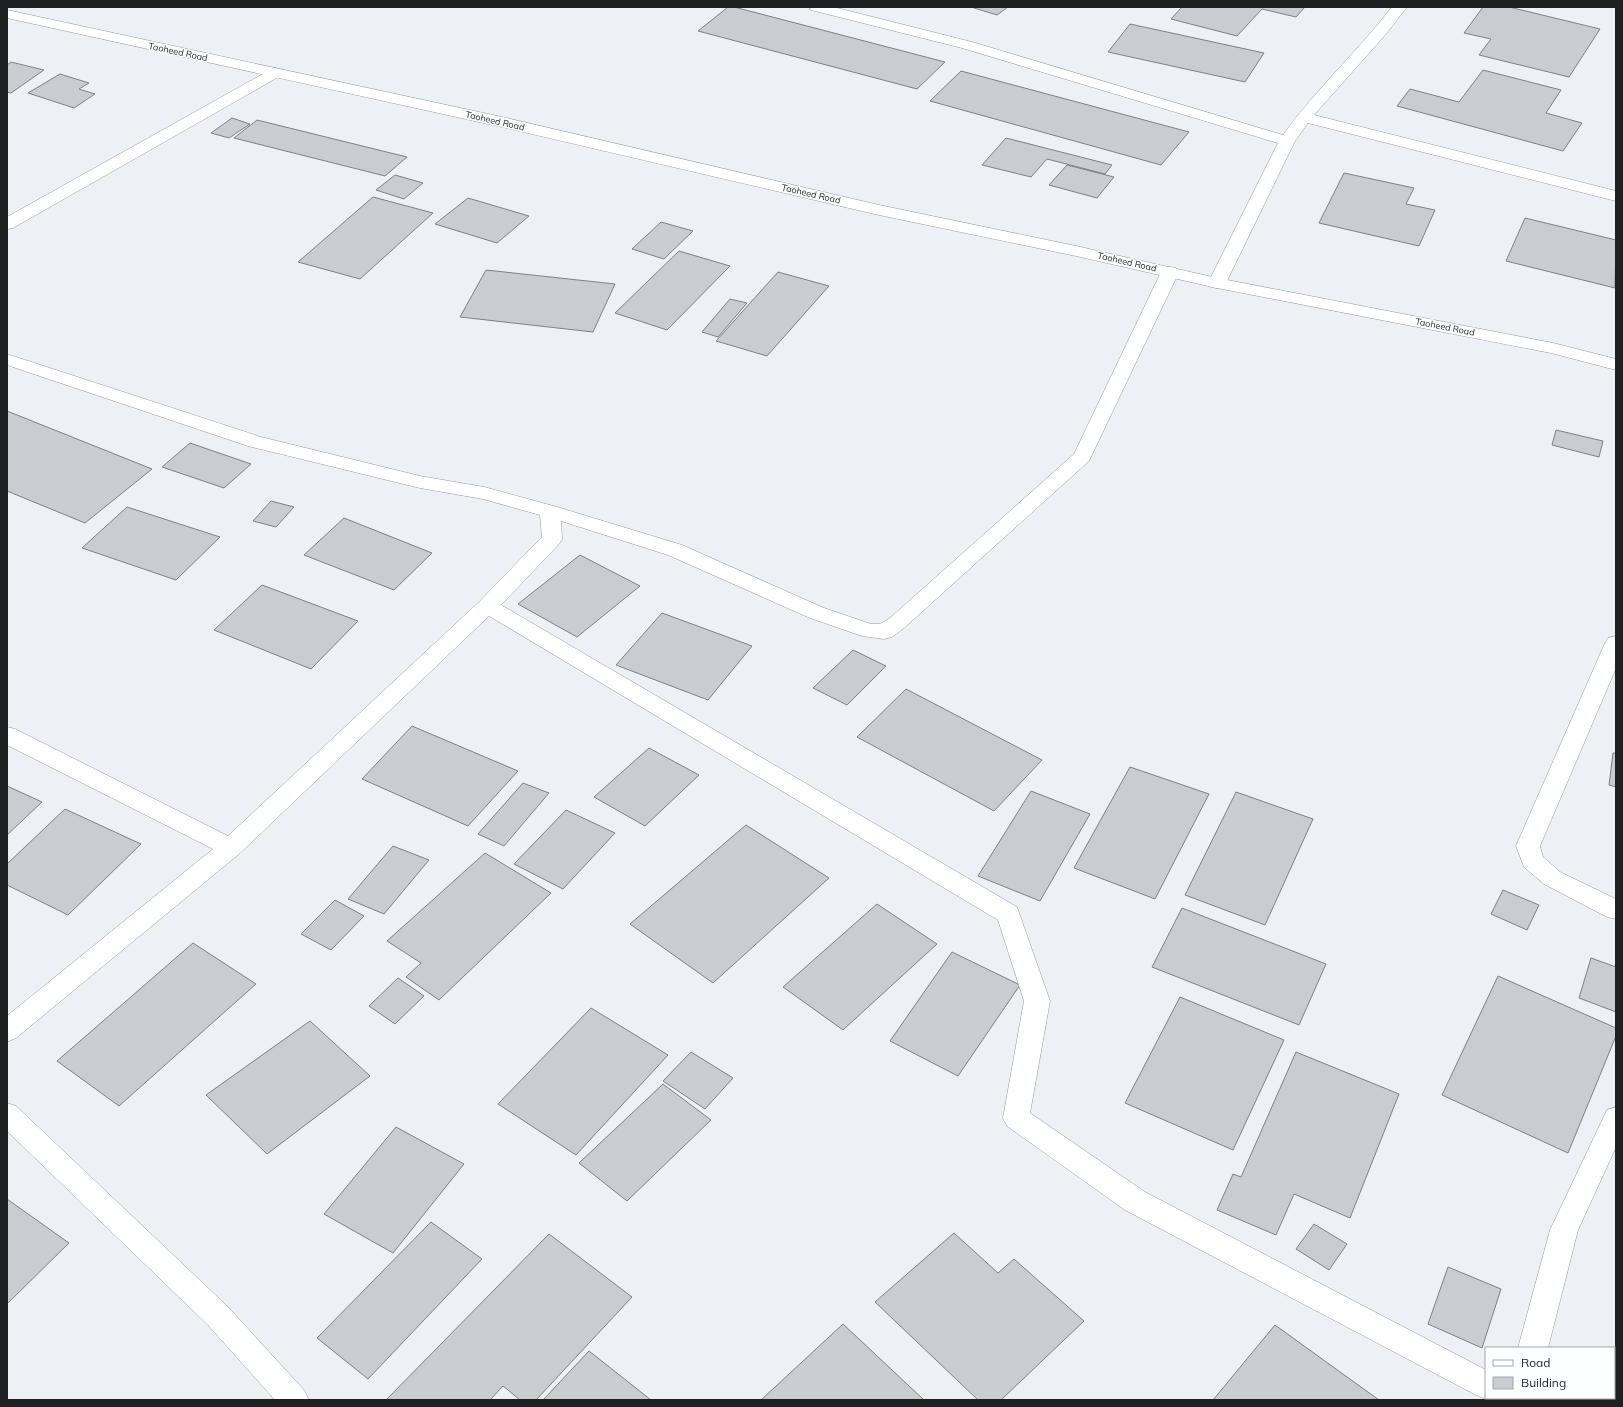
<svg xmlns="http://www.w3.org/2000/svg" width="1623" height="1407" font-family="Mulish,sans-serif">
<rect width="100%" height="100%" fill="#edf0f5"/>
<path fill="#c9ccd1" stroke="#7e8085" d="M728 7H734L945 62 917 89 698 31Z
M971 7H1008L997 15Z
M1182 7H1305L1296 17 1262 9 1237 36 1171 19Z
M1483 7H1509L1600 29 1569 77 1479 55 1491 39 1464 33Z
M1130 24 1264 53 1245 82 1108 52Z
M11 62 44 70 11 93 7 92V65Z
M1483 70 1561 90 1546 113 1582 123 1563 151 1397 106 1410 89 1459 102Z
M961 71 1189 132 1161 165 930 101Z
M60 74 89 83 79 89 95 94 74 108 28 93Z
M232 118 250 124 229 138 211 133Z
M257 120 407 157 385 176 234 138Z
M1006 138 1112 165 1105 174 1047 159 1031 177 982 165Z
M1067 165 1114 177 1097 198 1049 185Z
M1344 173 1414 188 1406 204 1435 210 1419 246 1319 223Z
M395 175 423 183 404 199 376 190Z
M373 197 433 213 360 279 298 262Z
M468 198 529 216 497 243 435 224Z
M1525 218 1616 240 1615 288 1506 261Z
M661 222 693 231 664 259 632 249Z
M679 251 730 266 667 330 615 313Z
M486 270 615 284 593 332 460 317Z
M778 272 829 286 767 356 716 341Z
M730 299 747 303 718 337 702 332Z
M7 411 152 469 85 523 7 491Z
M1556 430 1603 441 1599 457 1552 445Z
M190 443 251 464 224 488 162 467Z
M271 501 294 507 276 527 253 521Z
M127 507 220 537 176 580 82 548Z
M344 518 432 553 394 590 304 555Z
M580 555 640 586 577 637 518 604Z
M262 585 358 621 311 669 214 630Z
M662 613 752 646 708 700 616 665Z
M853 650 886 666 847 705 813 688Z
M906 689 1042 760 994 811 857 737Z
M412 726 518 771 468 826 362 779Z
M649 748 699 775 645 826 594 797Z
M1613 753H1616V787L1609 785Z
M1130 767 1209 794 1155 899 1074 868Z
M523 783 549 793 504 846 478 834Z
M7 786 42 802 7 835Z
M1031 791 1090 814 1040 901 978 876Z
M1236 792 1313 819 1265 925 1185 895Z
M65 809 141 844 68 915 7 885V864Z
M566 810 615 833 563 889 514 864Z
M746 825 829 878 713 983 630 924Z
M393 846 429 860 384 914 348 899Z
M485 853 551 893 439 1000 406 977 421 963 387 941Z
M1503 890 1539 905 1527 930 1491 914Z
M335 900 364 916 331 950 301 934Z
M877 904 937 944 843 1030 783 987Z
M1182 908 1326 964 1299 1025 1152 967Z
M193 943 256 984 119 1106 57 1061Z
M952 952 1020 985 958 1076 890 1041Z
M1591 958 1616 967V1012L1579 998Z
M1498 976 1616 1028V1036L1568 1153 1442 1095Z
M398 978 424 996 395 1024 369 1006Z
M1180 997 1284 1040 1233 1150 1125 1103Z
M591 1008 668 1055 576 1155 498 1104Z
M310 1021 370 1076 267 1154 206 1095Z
M691 1052 733 1078 705 1109 663 1081Z
M1296 1052 1399 1094 1350 1218 1294 1194 1276 1235 1217 1210 1233 1174 1241 1177Z
M663 1084 711 1120 627 1201 579 1163Z
M396 1127 464 1164 393 1253 324 1214Z
M7 1199 69 1243 7 1304Z
M431 1222 482 1259 368 1379 317 1338Z
M1314 1224 1347 1244 1329 1270 1296 1249Z
M954 1233 998 1273 1014 1259 1084 1321 1001 1400H978L875 1302Z
M549 1234 632 1297 536 1400H520L503 1386 490 1400H386Z
M1448 1267 1501 1289 1482 1348 1428 1324Z
M843 1324 924 1400H761Z
M1275 1325 1379 1400H1213Z
M589 1351 651 1400H543Z"/>
<g fill="none" stroke-linecap="round" stroke-linejoin="round">
<defs>
<path id="minor" d="M809 7H833L972 42 1283 135C1316 89 1358 51 1392 7H1407L1386 34 1314 115 1616 191V201L1308 123 1295 141 1226 283 1223 287 1217 288 1211 287 1208 283 1278 143 962 48 811 10Z
M275 68 280 70 283 73 280 76 13 228 7 229V217L270 70Z
M1170 267 1176 268 1179 272 1089 461 904 628 892 637 884 639 862 636 810 618 668 555 561 521 562 539 559 544 501 605 1017 907 1050 1001 1030 1113 1145 1192 1486 1370V1398H1488L1486 1399 1476 1395 1125 1210 1007 1126 1003 1118 1024 1001 998 920 489 616 239 854 16 1038 7 1042V1016L213 849 7 745V727L15 729 228 836 480 601 542 537 540 515 483 499 420 488 248 446 7 365V354L261 437 420 476 484 487 557 507 682 545 824 608 871 624H880L890 618 1074 454 1161 272 1164 268Z
M1616 636V668L1540 846 1543 857 1560 872 1616 899V919L1607 917 1544 884 1524 867 1516 846 1605 643 1608 638Z
M7 1103 16 1106 228 1307 304 1390 309 1400H275L208 1325 7 1131Z
M1616 1107V1147L1578 1230 1548 1348H1518L1550 1230 1607 1110Z
M1495 1398H1528L1529 1400H1496Z"/>
<path id="major" d="M7 10 502 117 879 205 1076 246 1217 278 1553 343 1616 359V370L1551 353 1217 288 1076 256 879 215 502 127 7 18Z"/>
</defs>
<use href="#minor" stroke="#95979c" stroke-width="1"/>
<use href="#major" stroke="#95979c" stroke-width="1"/>
<use href="#minor" fill="#fff" fill-rule="evenodd"/>
<use href="#major" fill="#fff" fill-rule="evenodd"/>
</g>
<g text-anchor="middle" stroke-width="3" stroke-linejoin="round" paint-order="stroke">
<g font-size="9" fill="#1f2022" stroke="#fdfeff">
<text transform="translate(178 52) rotate(12)" y="3">Taoheed Road</text>
<text transform="translate(495 121) rotate(13)" y="3">Taoheed Road</text>
<text transform="translate(811 194) rotate(13)" y="3">Taoheed Road</text>
<text transform="translate(1127 262) rotate(13)" y="3">Taoheed Road</text>
<text transform="translate(1445 327) rotate(11)" y="3">Taoheed Road</text>
</g>
</g>
<rect width="1623" height="1407" fill="none" stroke="#1f2022" stroke-width="16"/>
<rect x="1485" y="1347" width="130" height="52" fill="#fdfeff" stroke="#a4a5a7"/>
<rect x="1493" y="1360" width="20" height="6" fill="#ffffff" stroke="#a4a5a7"/>
<text x="1521" y="1367" font-size="12" fill="#1f2022">Road</text>
<rect x="1493" y="1377" width="20" height="12" fill="#c9ccd1" stroke="#a4a5a7"/>
<text x="1521" y="1387" font-size="12" fill="#1f2022">Building</text>
</svg>
